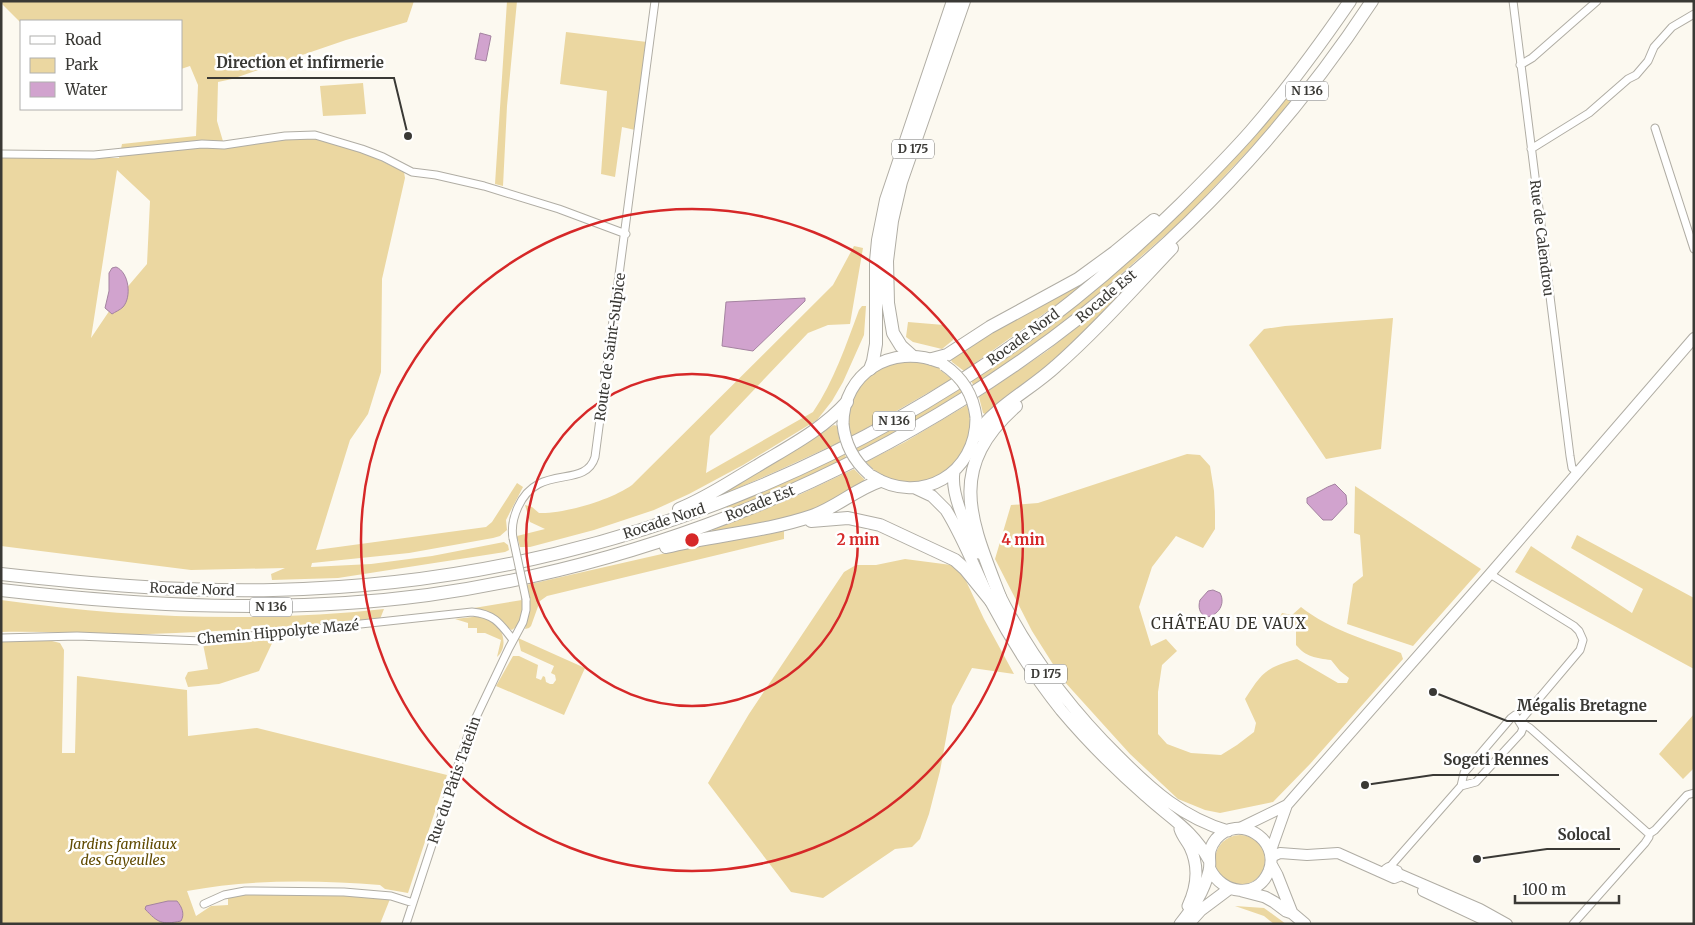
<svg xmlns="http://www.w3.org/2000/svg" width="1695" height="925" font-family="Merriweather,serif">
<rect width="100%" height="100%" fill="#fcf9f0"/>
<path fill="#ebd7a1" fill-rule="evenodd" d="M1 1H414L407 22 346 40 232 79 218 82 217 121 225 148 286 139 316 138 367 154 404 172 405 178 382 279 381 372 368 414 350 440 316 550 486 527 492 522 517 483 523 487 506 520 507 530 500 536 493 538 409 553 312 563 311 567 371 564 432 556 504 542 508 545 509 550 505 552 338 578 272 580 271 574 285 568 191 570 1 546V158H119L122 144 196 136 198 85 190 66 181 69V21H21V23L1 3ZM117 170 150 201 147 264 118 298 91 338Z
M507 1H517L507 106 503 186 495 184Z
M566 32 647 42 635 130 622 127 615 177 601 174 607 91 560 84Z
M363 83 366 114 323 116 320 86Z
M1292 89 1298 94 1276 121 1186 217 1070 319 974 386 971 381C1045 332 1117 276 1180 213 1219 174 1255 130 1292 89Z
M854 246 863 248 850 324 828 325 808 333 710 436 706 473 813 412C834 381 846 345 859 310L862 306H866L864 335 843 382 832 401 817 420 743 465 689 494 654 510 594 530 530 547H520L517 536 545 529 530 522 525 505 532 507 539 513C564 514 611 500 632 485L833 285Z
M1097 272 1070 295 964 371 952 362 951 360 970 346Z
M1135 281 1083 336 987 415 983 413 979 397 1047 351Z
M1393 318 1381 449 1326 459 1249 345 1264 329 1285 326Z
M908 322 944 325 954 335 953 340 942 349 913 342 906 337Z
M911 360 940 368V370L952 379 851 437C839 416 861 377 881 367 889 363 902 362 911 360Z
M960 388 963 394 859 453 855 447Z
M967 405C983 453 934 496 887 479 879 476 872 468 866 462L905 442Z
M834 425 837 426 840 442 777 471 713 499Z
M844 453 847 459 728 512 726 505 785 481Z
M1187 454 1200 455 1210 466 1214 491 1215 512V529L1203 548 1176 536 1152 567 1139 607 1151 646 1166 639 1177 651 1162 665 1158 692V734L1167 744 1191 753 1221 755 1237 745 1254 732 1256 723 1245 699C1263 671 1266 668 1297 659L1338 683H1347L1349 678 1340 671 1331 660C1316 658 1306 657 1296 645V631L1278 621 1282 613 1292 615 1301 607C1330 630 1367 640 1401 653L1403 659 1310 764 1273 802 1220 813 1205 810 1178 799 1130 754 1063 680 1032 631 995 559 1011 505 1038 503Z
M854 469 864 479 865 483 800 516 713 533 712 530 801 494Z
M1355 486 1481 569 1413 646 1347 624 1353 584 1363 576 1360 535 1354 533Z
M784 531V539L547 596 540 601 531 626 529 628 525 629 528 613 526 585 675 551Z
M1577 535 1694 598V669L1515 572 1531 546 1632 613 1643 589 1571 548Z
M905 559 959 566 984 619 1014 674 972 668 952 706 940 771 929 814 920 839 912 847 895 849 823 898 791 892 708 783 749 714 844 572 856 565H876Z
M1 600C128 618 257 623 384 609L380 619C303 625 226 632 149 634 100 635 51 631 1 632Z
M522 600C523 611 522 624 512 630L468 609Z
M481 616C485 618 489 619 493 621 504 629 508 648 497 657L501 640 485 633H477V628H468V623L455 619Z
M518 638 585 668 564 715 496 686 513 656H519L538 665 536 678 541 680 543 676 545 677 546 682 550 684H553L556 680 555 675 551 673 554 666 521 651Z
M274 639 259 671 219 684 188 687 185 678 188 672 208 669 203 644Z
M48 640 60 643 64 650 62 753H75L77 676 187 690 188 736 257 728 447 775 408 893 385 889 380 885C317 880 250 879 187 891L196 916 211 906 228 905V898L250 894 295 895 341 894 390 899 380 924H1V642Z
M1694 714V768L1683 779 1659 754Z
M1215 860a25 25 0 1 1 50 0a25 25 0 1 1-50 0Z
M1235 906 1264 908 1286 924H1274L1264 916Z"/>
<path fill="#d1a3ce" stroke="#a483a0" d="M480 33 491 36 486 61 475 59Z
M116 267C129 272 132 297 123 307 120 310 115 312 112 314L105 308 109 291V273L112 268Z
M805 298V301L753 351 722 346 726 302Z
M1335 484 1346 495 1347 504 1332 520H1323L1307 503V498C1317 494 1325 487 1335 484Z
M1213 590 1220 593C1226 604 1218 616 1206 617 1199 613 1198 607 1200 600L1208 591Z
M168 901H177C182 907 185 914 181 921 162 925 158 923 145 909L146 906Z"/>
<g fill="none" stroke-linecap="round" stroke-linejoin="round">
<defs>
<path id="street" d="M1513 1 1570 456 1572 468 1577 472
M1520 65 1532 58 1597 1
M1655 128 1694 249
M1531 149 1589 113 1628 79 1636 75 1648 61 1654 47 1672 27 1694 14
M1 154 94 155 202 144 224 145 285 136 315 135 362 149 383 157 412 172 436 175 484 186 559 209 626 234
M513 538C511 527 513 518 518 507 538 462 585 490 595 457L655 1
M1490 574 1574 626 1579 631 1583 640 1580 650 1520 721
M1 638 77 636 202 641 472 612C494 614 500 623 513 640
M1520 722 1530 728 1649 834V837L1645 843 1573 924
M1649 834 1655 830 1687 795 1694 793
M1388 869 1461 786 1476 782 1521 733 1523 728 1515 715 1511 718 1464 773 1461 786
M204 904 224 895 245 891 344 892 391 896 413 903
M406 924 469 732 509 648 523 622 526 610V599"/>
<path id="secondary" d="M1240 828 1287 805
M1270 853 1287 805 1490 574 1694 338
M1271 857 1280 853 1307 855 1338 853 1394 878 1399 876 1397 871 1389 868 1386 870V873
M1399 874 1480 909 1507 924
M1423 891 1493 924"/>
<path id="primary" d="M843 424C843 373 892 343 939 362
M954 472C950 496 969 531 979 553
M872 476C921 507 977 473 976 417
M915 488 932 496 946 510C964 539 976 572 991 602 1011 640 1034 676 1061 710 1087 741 1115 769 1146 796 1171 819 1192 829 1209 860
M997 590C1028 653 1069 708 1119 757 1152 790 1183 818 1228 831
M1180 829C1182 836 1187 841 1190 847 1199 866 1197 887 1188 906
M1271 864 1277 875 1292 913
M1242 891 1265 897 1274 902 1286 911 1292 913 1305 924
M1191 921 1201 910 1229 889
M1180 924C1193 908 1204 892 1209 871 1212 860 1205 853 1216 839 1238 813 1281 839 1269 871 1257 900 1222 894 1210 869"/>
<path id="highway" d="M911 355 901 346 893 333 888 303 887 261 892 221 901 182 964 1
M932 359 947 355 990 327 1078 279 1115 252 1154 220
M870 369 873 361 876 344V261L878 240 886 200 953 1
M975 436C996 406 1030 390 1056 366 1097 330 1134 288 1172 248
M679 509C707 498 731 481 757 466 788 447 822 430 847 402
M811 521 848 518 880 525 955 560 965 569 991 601
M666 547C714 535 765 532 812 516 837 507 856 489 880 481
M1 574C91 584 182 592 273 590 615 583 939 444 1181 204 1205 180 1229 156 1251 131 1287 90 1319 46 1350 1
M1 590C143 606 285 614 428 595 808 542 1161 323 1372 1
M1000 597C971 521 945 469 1016 406"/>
</defs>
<use href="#street" stroke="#b0ada4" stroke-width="9"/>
<use href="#secondary" stroke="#b0ada4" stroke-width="12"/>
<use href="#primary" stroke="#b0ada4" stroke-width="13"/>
<use href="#highway" stroke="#b0ada4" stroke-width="14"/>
<use href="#street" stroke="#fff" stroke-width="7"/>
<use href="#secondary" stroke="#fff" stroke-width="10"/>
<use href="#primary" stroke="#fff" stroke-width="11"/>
<use href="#highway" stroke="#fff" stroke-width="12"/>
<defs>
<path id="street-bridge" d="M513 538 526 599"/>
<path id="primary-bridge" d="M944 365C963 378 973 394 976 417
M843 424C845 444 853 460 869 474"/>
</defs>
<use href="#street-bridge" stroke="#b0ada4" stroke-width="9" stroke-linecap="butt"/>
<use href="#primary-bridge" stroke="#b0ada4" stroke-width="13" stroke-linecap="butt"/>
<use href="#street-bridge" stroke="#fff" stroke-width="7"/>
<use href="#primary-bridge" stroke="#fff" stroke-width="11"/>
</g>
<g fill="none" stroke="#d62828" stroke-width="2.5">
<circle cx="692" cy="540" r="166"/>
<circle cx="692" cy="540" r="331"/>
</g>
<g text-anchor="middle" stroke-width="5" stroke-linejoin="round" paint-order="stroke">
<g fill="#fff" stroke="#757472" stroke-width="1">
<rect x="1286" y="81.5" width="42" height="19" rx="4"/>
<rect x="892" y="139.5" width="42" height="19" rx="4"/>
<rect x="873" y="411.5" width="42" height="19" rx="4"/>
<rect x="250" y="597.5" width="42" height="19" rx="4"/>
<rect x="1025" y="664.5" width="42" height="19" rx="4"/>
</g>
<g font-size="12" font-weight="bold" fill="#3a3935">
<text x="1307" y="95">N 136</text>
<text x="913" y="153">D 175</text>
<text x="894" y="425">N 136</text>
<text x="271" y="611">N 136</text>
<text x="1046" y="678">D 175</text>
</g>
<g font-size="14" fill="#3a3935" stroke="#fff">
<text transform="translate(1542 238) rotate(83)" y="5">Rue de Calendrou</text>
<text transform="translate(1106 296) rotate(-40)" y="5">Rocade Est</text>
<text transform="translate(1023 337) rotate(-36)" y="5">Rocade Nord</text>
<text transform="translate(610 347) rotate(-82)" y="5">Route de Saint-Sulpice</text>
<text transform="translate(760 503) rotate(-22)" y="5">Rocade Est</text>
<text transform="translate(664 521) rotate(-18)" y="5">Rocade Nord</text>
<text transform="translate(192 589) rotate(2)" y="5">Rocade Nord</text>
<text transform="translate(278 632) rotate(-5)" y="5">Chemin Hippolyte Mazé</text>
<text transform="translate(454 780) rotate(-71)" y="5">Rue du Pâtis Tatelin</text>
</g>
<g font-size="14" font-style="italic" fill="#604a00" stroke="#fff">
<text x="123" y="849">Jardins familiaux<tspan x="123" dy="16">des Gayeulles</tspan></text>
</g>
<g font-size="15" letter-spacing="1" fill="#35332c" stroke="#fff">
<text x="1229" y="629">CHÂTEAU DE VAUX</text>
</g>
</g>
<circle cx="692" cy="540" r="8" fill="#d62828" stroke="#fff" stroke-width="2.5"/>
<g font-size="15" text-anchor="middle" font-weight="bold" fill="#d62828" stroke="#fff" stroke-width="5" stroke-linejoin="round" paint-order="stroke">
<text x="858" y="545">2 min</text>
<text x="1023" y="545">4 min</text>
</g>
<path fill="none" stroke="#3a3935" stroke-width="2" d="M408 136L394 78H207M1433 692L1507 721H1657M1365 785L1433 775H1559M1477 859L1547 849H1620"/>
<g fill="#3a3935" stroke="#fff" stroke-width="2">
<circle cx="408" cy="136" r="5"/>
<circle cx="1433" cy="692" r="5"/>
<circle cx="1365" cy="785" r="5"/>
<circle cx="1477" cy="859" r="5"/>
</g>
<g font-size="15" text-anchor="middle" font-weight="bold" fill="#3a3935" stroke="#fff" stroke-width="5" stroke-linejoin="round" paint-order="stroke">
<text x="300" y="68">Direction et infirmerie</text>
<text x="1582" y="711">Mégalis Bretagne</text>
<text x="1496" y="765">Sogeti Rennes</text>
<text x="1584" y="840">Solocal</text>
</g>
<rect width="1695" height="925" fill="none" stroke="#3a3935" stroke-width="5"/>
<rect x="20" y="20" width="162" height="90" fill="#ffffff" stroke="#b0b0ae"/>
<rect x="30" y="36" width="25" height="8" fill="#ffffff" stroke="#b0b0ae"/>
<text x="65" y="45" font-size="15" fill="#3a3935">Road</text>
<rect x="30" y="58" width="25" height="15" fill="#ebd7a1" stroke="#b0b0ae"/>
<text x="65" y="70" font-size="15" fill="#3a3935">Park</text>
<rect x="30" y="82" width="25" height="15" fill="#d1a3ce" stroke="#b0b0ae"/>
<text x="65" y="95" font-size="15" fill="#3a3935">Water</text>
<path d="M1515 895v8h104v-8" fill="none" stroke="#3a3935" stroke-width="2.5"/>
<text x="1522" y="895" font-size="15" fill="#3a3935" stroke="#ffffff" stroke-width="4" paint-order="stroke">100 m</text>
</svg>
